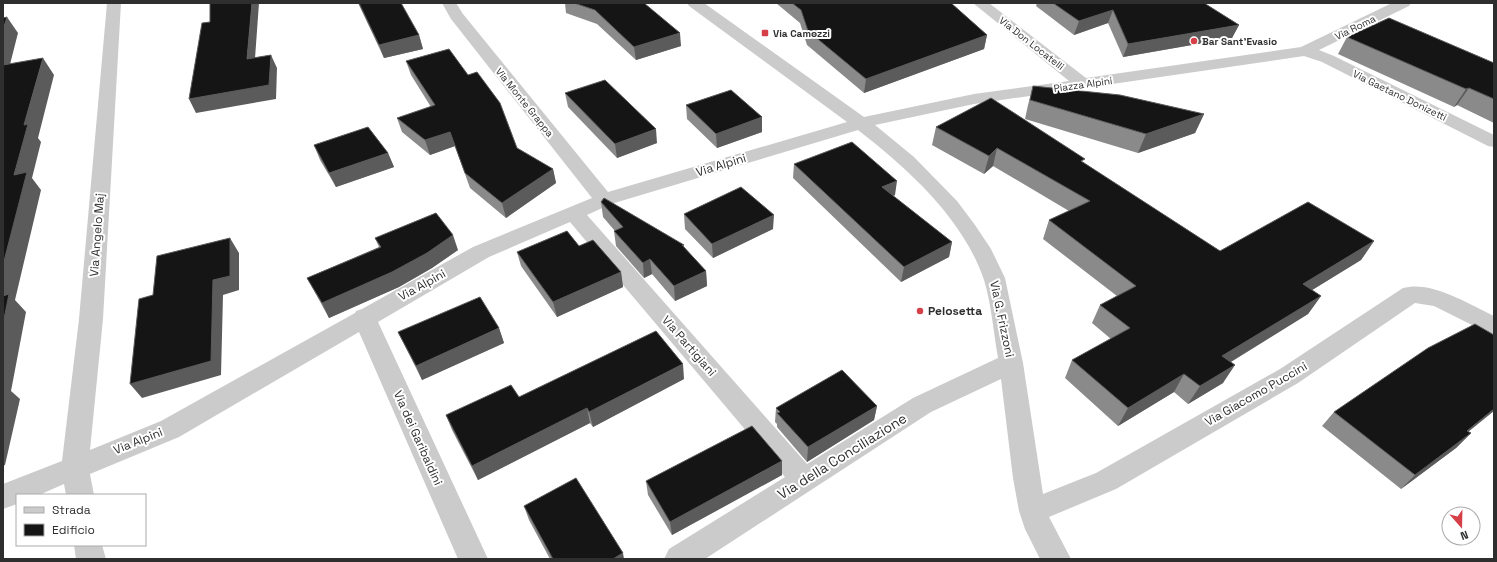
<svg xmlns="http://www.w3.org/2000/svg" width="1497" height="562" font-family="'Space Grotesk',sans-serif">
<rect width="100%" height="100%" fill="#fff"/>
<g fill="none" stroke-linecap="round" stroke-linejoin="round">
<path fill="#cbcbcb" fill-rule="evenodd" d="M107 3H121L103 319 90 450 161 421 355 313 356 311 362 309 473 247 592 198 451 19 442 3H456L463 14 608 192 847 122 689 6 687 3H704L864 117 974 94 1069 81 973 3H989L1086 78 1301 47 1392 3H1411L1409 6 1319 50 1334 56 1494 135V147L1488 146 1322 62 1304 56 974 104 875 125 914 157 957 201 975 225 991 249 1005 278 1023 363 1043 494 1096 473 1280 369 1403 288C1431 280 1469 304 1494 316V335L1486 332 1434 306 1415 303 1298 383 1116 489 1049 517 1071 559H1040L1025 529 1019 511 1013 478 1001 379 931 412 705 559H664L669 549 785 477 570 222 489 257 378 322 488 559H458L359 332 179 437 90 474 94 495H66L64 484 39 495H17V504L3 509V484L62 461 79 319ZM858 130C908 169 963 218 984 280 991 302 994 335 998 358L913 398 807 464 587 215 611 204Z
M74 545H102L106 559H76Z"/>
</g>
<path fill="#8a8a8a" d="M358 3H401L419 35 423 49 384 58Z
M565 3H644L681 46 636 60 597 24 566 13Z
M776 3H951L987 35 984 49 864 93 807 45 800 23Z
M1037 3H1204L1239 25 1232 38 1123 57 1108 23 1074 35 1036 6Z
M1347 37 1494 63V123L1457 105 1454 107 1338 54Z
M406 61 517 148 553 169 556 183 506 218 470 188 455 146 430 155 402 132 397 118 431 107 411 75Z
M1033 86 1204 114 1195 133 1138 153 1025 119 1028 105Z
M565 93 657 143 617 158 568 107Z
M686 105 762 117V132L717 148 687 119Z
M936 127 1084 163 1220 251 1374 241 1361 260 1312 290 1321 296 1308 314 1231 362 1223 383 1188 404 1174 392 1118 426 1065 378 1072 360 1111 339 1092 323 1100 305 1117 296 1043 239 1049 220 1069 211 993 166 984 174 932 145Z
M314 145 388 153 394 167 336 187 320 160Z
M794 164 895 195 893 196 952 242 949 257 901 282 793 178Z
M601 202 684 245V247L706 271 707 286 675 301 652 274 644 278 616 246 614 231H615L603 217Z
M684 214 773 229 713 258 685 229Z
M375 238 458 250 432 268 399 287 329 318 307 278 379 247Z
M517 252 621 272 623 287 557 317 521 266Z
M499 328 504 343 422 380 398 332Z
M684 379 593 427 590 423 478 480 452 430 446 415 519 397Z
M877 406 874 420 807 462 777 427V424L775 422 776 408Z
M1334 412 1469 432 1471 433 1456 448 1401 489 1322 426Z
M782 475 672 535 648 495 646 481Z
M524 506 624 559H550L529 520Z"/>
<path fill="#5b5b5b" d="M252 3H259L254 72 247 59Z
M1113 10 1108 23 1074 35 1079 21Z
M7 17 18 33 5 84 3 82V30Z
M1239 25 1232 38 1123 57 1128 44Z
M680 33 681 46 636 60 634 47Z
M419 35 423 49 384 58 379 45Z
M987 35 984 49 864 93 866 79Z
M271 55 277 68 276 99 196 113 189 99Z
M43 58 54 75 38 138 41 142 32 178 41 190 15 300 26 312 11 391 20 399 5 465 3 466V265L14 175 24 125Z
M1469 88 1457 105 1454 107 1466 89Z
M1204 114 1195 133 1138 153 1146 134Z
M762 117V132L717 148 716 134Z
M656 129 657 143 617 158 615 144Z
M450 132 455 146 430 155 425 140Z
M997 148 993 166 984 174 989 156Z
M388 153 394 167 336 187 329 173Z
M553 169 556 183 506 218 502 203Z
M897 181 895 195 880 202 882 187Z
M774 215 773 229 713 258 712 244Z
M453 235 458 250 432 268 399 287 329 318 322 303Z
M230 238 239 253V290L223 295 221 375 142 398 130 384 213 280Z
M1374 241 1361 260 1291 303 1303 284Z
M952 242 949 257 901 282 904 267Z
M650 259 652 274 644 278 643 263Z
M706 271 707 286 675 301 674 286Z
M621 272 623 287 557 317 553 302Z
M1321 296 1308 314 1211 374 1222 356Z
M499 328 504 343 422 380 416 366Z
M683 364 684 379 593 427 589 412Z
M1235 365 1223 383 1188 404 1200 386Z
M1184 374 1174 392 1118 426 1128 408Z
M877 406 874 420 807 462 808 447Z
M587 408 590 423 478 480 472 466Z
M1494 409V411L1452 445 1467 431Z
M1471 433 1456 448 1401 489 1415 475Z
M782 461V475L672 535 670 522Z
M623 553 624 559H613Z"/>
<path fill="#151515" stroke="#5b5b5b" d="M210 3H252L247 59 271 55 269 85 189 99 202 23 210 22Z
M359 3H401L419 35 379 45Z
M574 3H644L680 33 634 47 595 10Z
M792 3H951L987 35 866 79 808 31 801 10Z
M1053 3H1204L1239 25 1128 44 1113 10 1079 21Z
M7 17 3 30V18Z
M1389 18 1494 63V99L1469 88 1466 89 1347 37Z
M449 49 468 75 477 72 500 103 517 148 553 169 502 203 465 173 450 132 425 140 397 118 435 105 406 61Z
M43 58 24 125 28 124 14 175 27 172 3 265V65Z
M605 80 656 129 615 144 565 93Z
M1033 86 1120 95 1204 114 1146 134 1030 100Z
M731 90 762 117 716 134 686 105Z
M991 98 1085 159 1081 161 1220 251 1308 202 1374 241 1303 284 1321 296 1222 356 1235 365 1200 386 1184 374 1128 408 1072 360 1130 328 1100 305 1136 286 1049 220 1090 201 997 148 989 156 936 127Z
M368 127 388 153 329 173 314 145Z
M852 142 897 181 882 187 952 242 904 267 794 164Z
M741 187 774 215 712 244 684 214Z
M604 198 684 245H682L706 271 674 286 650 259 643 263 614 231 623 227 601 202Z
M436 213 453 235 427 253 392 272 322 303 307 278 381 247 375 238Z
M567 231 579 246 593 240 621 272 553 302 517 252Z
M230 238V276L213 280 211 361 130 384 139 299 153 295 157 256Z
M9 294 3 324V296Z
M480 297 499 328 416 366 398 332Z
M1475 324 1494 335V409L1467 431 1471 433 1415 475 1334 412 1428 348Z
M656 331 683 364 589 412 587 408 472 466 446 415 511 385 519 397Z
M842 370 877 406 808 447 777 413 780 412 776 408Z
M752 426 782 461 670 522 646 481Z
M576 478 623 553 613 559H553L524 506Z"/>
<g fill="#d63f48" stroke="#fff" stroke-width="1.5">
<rect x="761" y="29" width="8" height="8" rx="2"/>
<circle cx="1194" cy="41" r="4"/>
<circle cx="920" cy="311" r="4"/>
</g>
<g text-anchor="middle" stroke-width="4" stroke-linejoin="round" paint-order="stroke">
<g font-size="10" fill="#2e2e2e" stroke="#fff">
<text transform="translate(1355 27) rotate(-26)" y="4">Via Roma</text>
<text transform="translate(1032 43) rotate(38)" y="4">Via Don Locatelli</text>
<text transform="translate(1083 84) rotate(-8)" y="4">Piazza Alpini</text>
<text transform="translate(1400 95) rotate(26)" y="4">Via Gaetano Donizetti</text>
<text transform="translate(525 102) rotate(51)" y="4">Via Monte Grappa</text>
</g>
<g font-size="10" font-weight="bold" fill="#2e2e2e" stroke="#fff" text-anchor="start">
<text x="773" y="37">Via Camozzi</text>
<text x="1202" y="45">Bar Sant'Evasio</text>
</g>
<g font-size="12" fill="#2e2e2e" stroke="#fff">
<text transform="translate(721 165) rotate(-17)" y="4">Via Alpini</text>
<text transform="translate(97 235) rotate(-86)" y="4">Via Angelo Maj</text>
<text transform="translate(422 285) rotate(-29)" y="4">Via Alpini</text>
<text transform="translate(1002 319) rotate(78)" y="4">Via G. Frizzoni</text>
<text transform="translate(689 346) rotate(49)" y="4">Via Partigiani</text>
<text transform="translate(1256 394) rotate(-30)" y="4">Via Giacomo Puccini</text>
<text transform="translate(418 438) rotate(66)" y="4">Via dei Garibaldini</text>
<text transform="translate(138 441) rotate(-22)" y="4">Via Alpini</text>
</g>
<g font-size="12" font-weight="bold" fill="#2e2e2e" stroke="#fff" text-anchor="start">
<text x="928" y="315">Pelosetta</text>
</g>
<g font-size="14" fill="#2e2e2e" stroke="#fff">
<text transform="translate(842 456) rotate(-32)" y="5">Via della Conciliazione</text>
</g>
</g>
<rect width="1497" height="562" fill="none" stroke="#2e2e2e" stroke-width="8"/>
<rect x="16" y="494" width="130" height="52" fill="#ffffff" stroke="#ababab"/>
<rect x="24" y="507" width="20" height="6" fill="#cbcbcb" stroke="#ababab"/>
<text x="52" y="514" font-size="12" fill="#2e2e2e">Strada</text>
<rect x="24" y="524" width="20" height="12" fill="#151515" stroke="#ababab"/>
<text x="52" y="534" font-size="12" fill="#2e2e2e">Edificio</text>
<g transform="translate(1461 526) rotate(160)"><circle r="19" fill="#ffffff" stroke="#ababab"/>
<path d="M0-3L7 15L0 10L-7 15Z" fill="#d63f48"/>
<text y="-6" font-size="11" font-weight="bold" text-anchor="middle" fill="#2e2e2e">N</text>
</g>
</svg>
